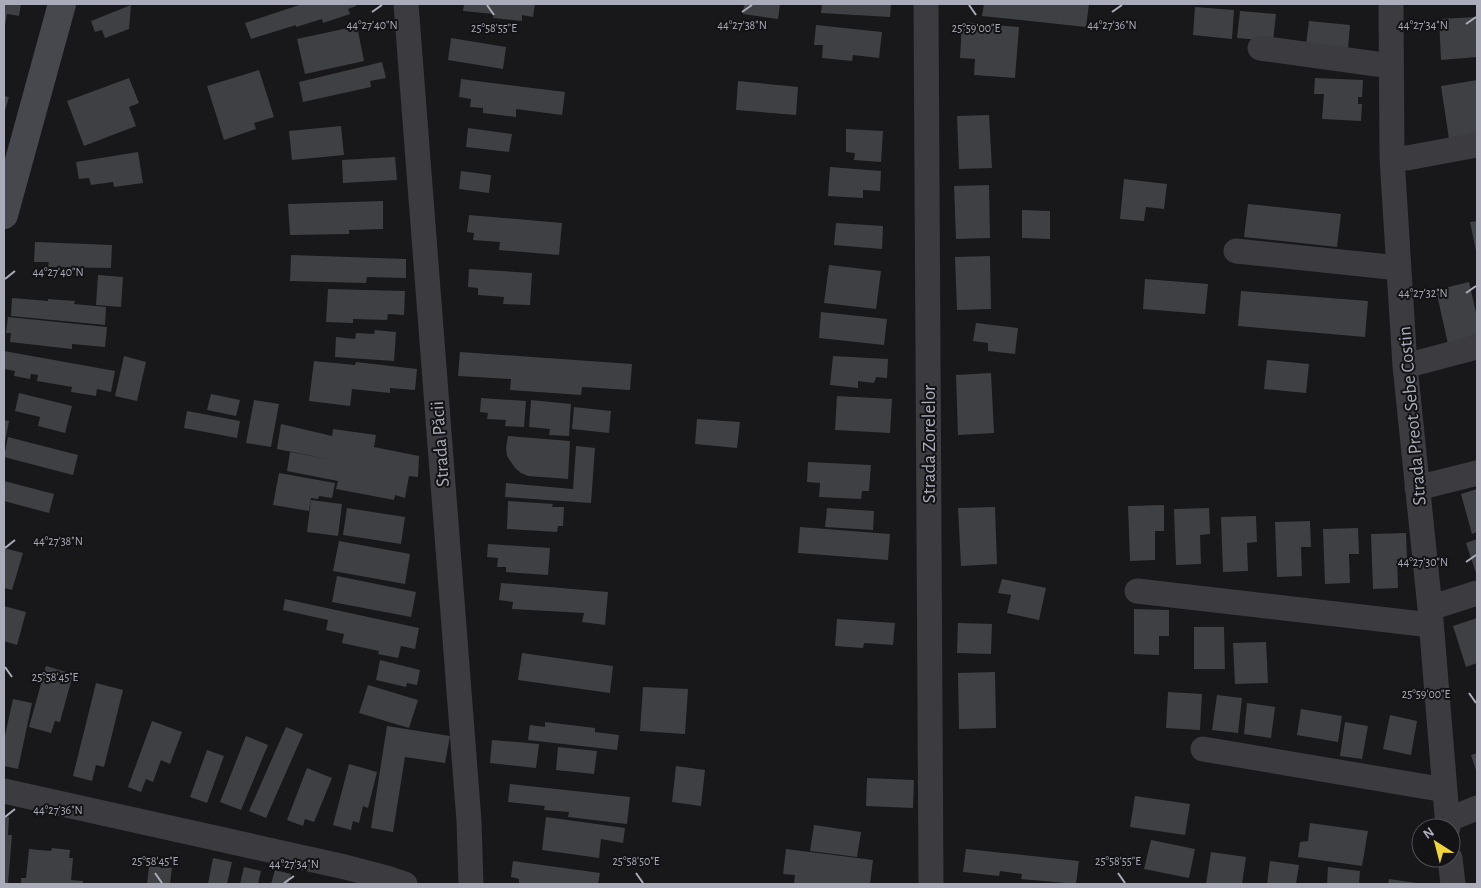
<svg xmlns="http://www.w3.org/2000/svg" width="1481" height="888" font-family="'Alegreya Sans',sans-serif">
<rect width="100%" height="100%" fill="#18171a"/>
<path fill="#3f4043" d="M4 4H21L19 16 7 14 5 25Z
M302 4H355L356 6 348 9 350 14 323 23 322 19 296 27V25L251 39 245 23Z
M464 4H535L533 17 522 15V21L493 18 494 14 463 11Z
M744 4H780L778 19 743 14Z
M822 4H891L890 17 821 13Z
M984 4H1089L1086 27 982 16Z
M131 5 129 29 105 38 102 30 95 32 91 21Z
M1195 7 1234 10 1232 39 1193 35Z
M1240 11 1276 14 1273 41 1237 38Z
M1477 17V57L1441 60 1439 19Z
M1309 21 1350 25 1348 48 1306 45Z
M962 22 1019 27 1015 78 974 75 975 59 960 58Z
M816 25 882 32 879 58 853 55 852 61 822 58 823 45H814Z
M357 26 364 61 305 74 297 39Z
M451 38 506 47 503 69 448 60Z
M382 62 386 78 370 81 371 87 303 102 299 82Z
M259 70 274 117 254 123 256 129 224 140 207 86Z
M129 78 139 103 129 107 136 126 84 146 67 101Z
M1315 78 1363 80 1362 97H1358V104H1362L1361 121 1322 119 1324 94H1314Z
M461 79 565 92 562 115 516 109V117L483 113V108L470 107 471 99 459 97Z
M1477 80V134L1449 139 1441 86Z
M738 81 798 87 796 115 736 110Z
M4 96 9 97 4 114Z
M989 115 992 168 959 169 957 116Z
M341 126 344 155 292 160 289 131Z
M468 128 512 134 509 152 466 147Z
M846 129 883 131 881 162 854 160 855 153 846 152Z
M138 152 143 183 114 187 113 182 91 185 89 178 79 179 76 162Z
M395 157 397 180 343 183 342 160Z
M830 167 881 171 880 191 863 190V198L828 196Z
M461 171 491 175 489 193 459 189Z
M1124 179 1167 184 1164 209 1146 207 1144 221 1120 219Z
M989 185 990 238 956 239 954 186Z
M383 201V229L349 230V234L290 235 288 204Z
M1248 204 1341 214 1337 247 1244 237Z
M1022 210 1050 211V239L1022 238Z
M469 215 562 223 559 255 499 250 500 242 473 240 474 233 467 232Z
M1477 221V251H1476L1470 222Z
M836 223 883 226 882 249 834 245Z
M35 242 112 245 111 268 48 267 49 262H34Z
M291 255 406 259V278L367 277 366 283 290 281Z
M990 256 991 309 957 310 955 257Z
M829 265 881 271 876 309 824 303Z
M469 269 532 273 530 305 503 304 504 297 478 295V288L468 287Z
M98 275 123 277 121 307 96 305Z
M1145 279 1208 284 1205 314 1143 309Z
M1469 282 1477 317V337L1448 344 1436 290Z
M328 289 405 291 404 315 388 314 387 320 353 319V323L326 322Z
M1241 291 1368 301 1365 337 1238 326Z
M12 298 48 301V299L75 301 74 304 106 307 105 325 11 316Z
M821 312 887 319 884 345 819 338Z
M8 317 107 327 105 347 72 344V349L10 342 11 333H6Z
M976 323 1018 328 1015 354 988 351V343L973 341Z
M375 330 396 332 394 361 335 357 336 337 355 339 356 333 374 334Z
M4 351 115 371 111 392 97 389 96 396 71 392 72 387 37 381 38 375 31 374 30 379 14 376 15 371 4 369Z
M460 352 632 364 630 390 582 387 581 395 510 390 511 379 458 376Z
M124 356 146 362 137 401 115 396Z
M833 356 888 359 887 378 876 377 874 383 858 381V388L830 385Z
M1267 360 1309 364 1306 393 1264 389Z
M314 361 355 365 356 362 417 369 415 390 390 388V393L352 389 350 406 309 401Z
M991 373 994 433 958 435 956 375Z
M19 393 72 406 65 433 38 426 40 417 15 411Z
M211 394 240 400 236 416 207 410Z
M837 396 892 399 890 433 835 430Z
M481 398 526 401 524 427 505 426 506 420 487 419 488 413 480 412Z
M254 400 279 404 271 447 246 443Z
M531 400 571 404 569 436 549 435 550 429 529 427Z
M574 407 611 411 609 433 572 429Z
M187 411 240 421 237 438 184 428Z
M697 419 740 422 737 448 695 444Z
M4 420 9 421 5 442H4Z
M281 424 332 436 333 429 376 435 374 447 419 456 418 477 409 476 405 498 395 495 394 500 336 489 338 481 287 471 290 452 333 460 277 449Z
M508 436 570 441 568 479 528 476 521 473 515 468 507 456 506 448Z
M8 437 78 455 73 475 4 457Z
M576 446 595 448 591 503 505 497 506 483 573 489Z
M808 462 871 465 869 491H862L861 499 819 497 820 483 807 482Z
M279 473 335 483 332 498 319 496 318 499 311 498 309 511 273 505Z
M4 481 54 494 49 513 4 501Z
M1477 489V532L1472 534 1461 494Z
M311 500 342 504 338 536 307 532Z
M508 501 553 504 552 507H564L563 526H558L557 532 507 529Z
M1164 505V531H1155V560L1130 561 1128 506Z
M995 507 997 564 961 566 958 508Z
M347 508 405 517 401 544 343 535Z
M827 508 874 511 873 530 825 527Z
M1209 508 1210 534 1200 535 1201 564 1176 565 1174 509Z
M1256 516 1257 542 1247 543 1248 571 1223 572 1221 517Z
M1310 521 1311 547H1301L1302 576 1277 577 1275 522Z
M800 527 890 534 888 560 798 553Z
M1358 528 1359 554H1349L1350 583 1325 584 1323 529Z
M1406 533 1407 559H1397L1398 588 1373 589 1371 534Z
M1477 539V576L1466 543Z
M339 541 410 554 405 584 333 571Z
M488 544 550 548 548 575 506 572V567H497L498 558 487 557Z
M4 548 23 553 12 590 4 588Z
M337 576 416 592 411 617 332 602Z
M1002 579 1046 588 1039 620 1007 613 1011 595 998 593Z
M501 583 608 592 605 625 582 622 584 613 512 609 513 602 499 600Z
M285 599 419 628 415 649 401 646 398 658 378 654 379 651 342 643 344 634 326 630 328 620 283 610Z
M4 606 26 612 17 645 4 641Z
M1134 609 1169 610V636H1159V655L1134 654Z
M1477 618V663L1466 667 1453 626Z
M837 619 895 623 893 645 864 643 863 648 835 646Z
M958 623 992 624 991 654 957 653Z
M1194 627H1224L1225 669H1194Z
M1266 642 1268 683 1235 684 1233 643Z
M522 653 613 666 610 693 518 680Z
M380 660 420 670 417 685 407 683 406 687 376 680Z
M46 666 73 674 60 722 55 721 51 733 29 727Z
M995 672 996 728 959 729 958 673Z
M96 683 123 690 104 767 96 765 92 781 73 776Z
M368 685 418 700 409 728 359 713Z
M643 687 688 689 685 734 640 731Z
M1168 692 1202 694 1200 730 1166 728Z
M1217 695 1242 698 1238 733 1212 730Z
M13 699 32 703 18 769 4 766V740Z
M1247 703 1275 707 1271 738 1244 734Z
M1301 709 1342 716 1338 742 1297 735Z
M1390 715 1417 721 1411 755 1383 749Z
M152 721 182 732 170 764 161 760 153 782 146 779 141 792 128 787Z
M545 722 595 728V732L619 735 617 750 528 740 530 725 545 727Z
M1345 722 1368 726 1362 759 1340 756Z
M387 726 450 736 445 763 405 757 393 832 371 828Z
M286 727 303 734 266 818 249 811Z
M246 736 268 745 241 810 220 802Z
M492 740 539 744 536 768 490 763Z
M558 747 597 751 594 774 556 770Z
M207 750 224 756 207 803 190 797Z
M1477 753V773L1471 755Z
M349 764 377 772 368 808 363 806 359 823 353 821 351 830 333 825Z
M676 766 705 770 701 806 672 802Z
M307 768 332 778 314 822 305 819 303 826 287 820Z
M867 778 914 780 913 808 866 806Z
M510 784 630 797 627 824 568 817 569 812 544 810 545 806 508 802Z
M1135 796 1190 804 1185 835 1130 827Z
M4 817H9L8 835H12L8 884H4Z
M546 817 625 828 623 843 601 839 599 858 542 850Z
M1310 823 1368 831 1362 866 1298 857 1300 842 1308 841Z
M814 825 861 832 857 857 810 851Z
M1151 840 1195 849 1189 878 1144 869Z
M52 848 70 850 69 858H73L71 880 83 881V884H21V878H26L29 849 51 851Z
M786 849 873 860 870 884H794L795 875 783 874Z
M966 849 1079 861 1076 884 1021 879 1022 874 1000 871 999 876 963 872Z
M1211 852 1246 857 1242 884H1206Z
M213 858 232 862 227 884H208Z
M513 861 600 873 598 884 519 883V879L511 877Z
M1270 861 1299 865 1296 884H1267Z
M149 866 172 868 170 884H147Z
M244 867 261 871 258 884H240Z
M1328 867 1360 871 1359 884H1327Z
M275 870 291 874 288 884H271Z
M1389 879 1417 883V884H1388Z"/>
<g fill="none" stroke-linecap="round" stroke-linejoin="round">
<path stroke="#3b3b40" stroke-width="25" d="M406 4 469 821 471 884
M926 4 931 884
M1391 4 1392 158 1405 366 1430 608 1448 828
M1260 48 1391 66
M1392 158H1407L1477 145
M1236 251 1399 268
M1405 366 1477 347
M1417 488 1477 473
M1137 591 1431 625
M1430 608 1477 593
M1203 749 1445 790
M4 791 345 867 387 878 405 884
M1447 820 1477 808
M1450 858 1453 884"/>
<path stroke="#47474e" stroke-width="28" d="M4 215 62 4"/>
</g>
<path fill="none" stroke="#aaacb9" stroke-width="2" d="M487 5 494 15M969 5 976 15M372 12 382 5M742 12 752 5M1112 12 1122 5M1466 24 1476 17M5 279 15 271M1466 293 1476 286M5 548 15 540M1466 562 1476 555M5 667 12 677M1469 693 1476 703M5 817 15 809M155 873 162 883M636 873 643 883M1118 873 1125 883M284 883 294 876"/>
<g text-anchor="middle" stroke-width="4" stroke-linejoin="round" paint-order="stroke">
<g font-size="19" fill="#aaacb9" stroke="#131215">
<text transform="translate(1411 416) rotate(-95)" y="7">Strada Preot Sebe Costin</text>
<text transform="translate(439 444) rotate(-94)" y="7">Strada Păcii</text>
<text transform="translate(928 444) rotate(-90)" y="7">Strada Zorelelor</text>
</g>
</g>
<g font-size="12" text-anchor="middle" fill="#aaacb9" stroke="#131215" stroke-width="4" stroke-linejoin="round" paint-order="stroke">
<text x="1423" y="29">44°27'34"N</text>
<text x="372" y="29">44°27'40"N</text>
<text x="742" y="29">44°27'38"N</text>
<text x="1112" y="29">44°27'36"N</text>
<text x="494" y="32">25°58'55"E</text>
<text x="976" y="32">25°59'00"E</text>
<text x="58" y="276">44°27'40"N</text>
<text x="1423" y="297">44°27'32"N</text>
<text x="58" y="545">44°27'38"N</text>
<text x="1423" y="566">44°27'30"N</text>
<text x="55" y="681">25°58'45"E</text>
<text x="1426" y="698">25°59'00"E</text>
<text x="58" y="814">44°27'36"N</text>
<text x="155" y="865">25°58'45"E</text>
<text x="636" y="865">25°58'50"E</text>
<text x="1118" y="865">25°58'55"E</text>
<text x="294" y="868">44°27'34"N</text>
</g>
<rect width="1481" height="888" fill="none" stroke="#aaacb9" stroke-width="10"/>
<g transform="translate(1436 843) rotate(324)"><circle r="24" fill="#131215" stroke="#4f5057"/>
<path d="M0-4L9 19L0 12L-9 19Z" fill="#eed53b"/>
<text y="-8" font-size="14" font-weight="bold" text-anchor="middle" fill="#aaacb9">N</text>
</g>
</svg>
